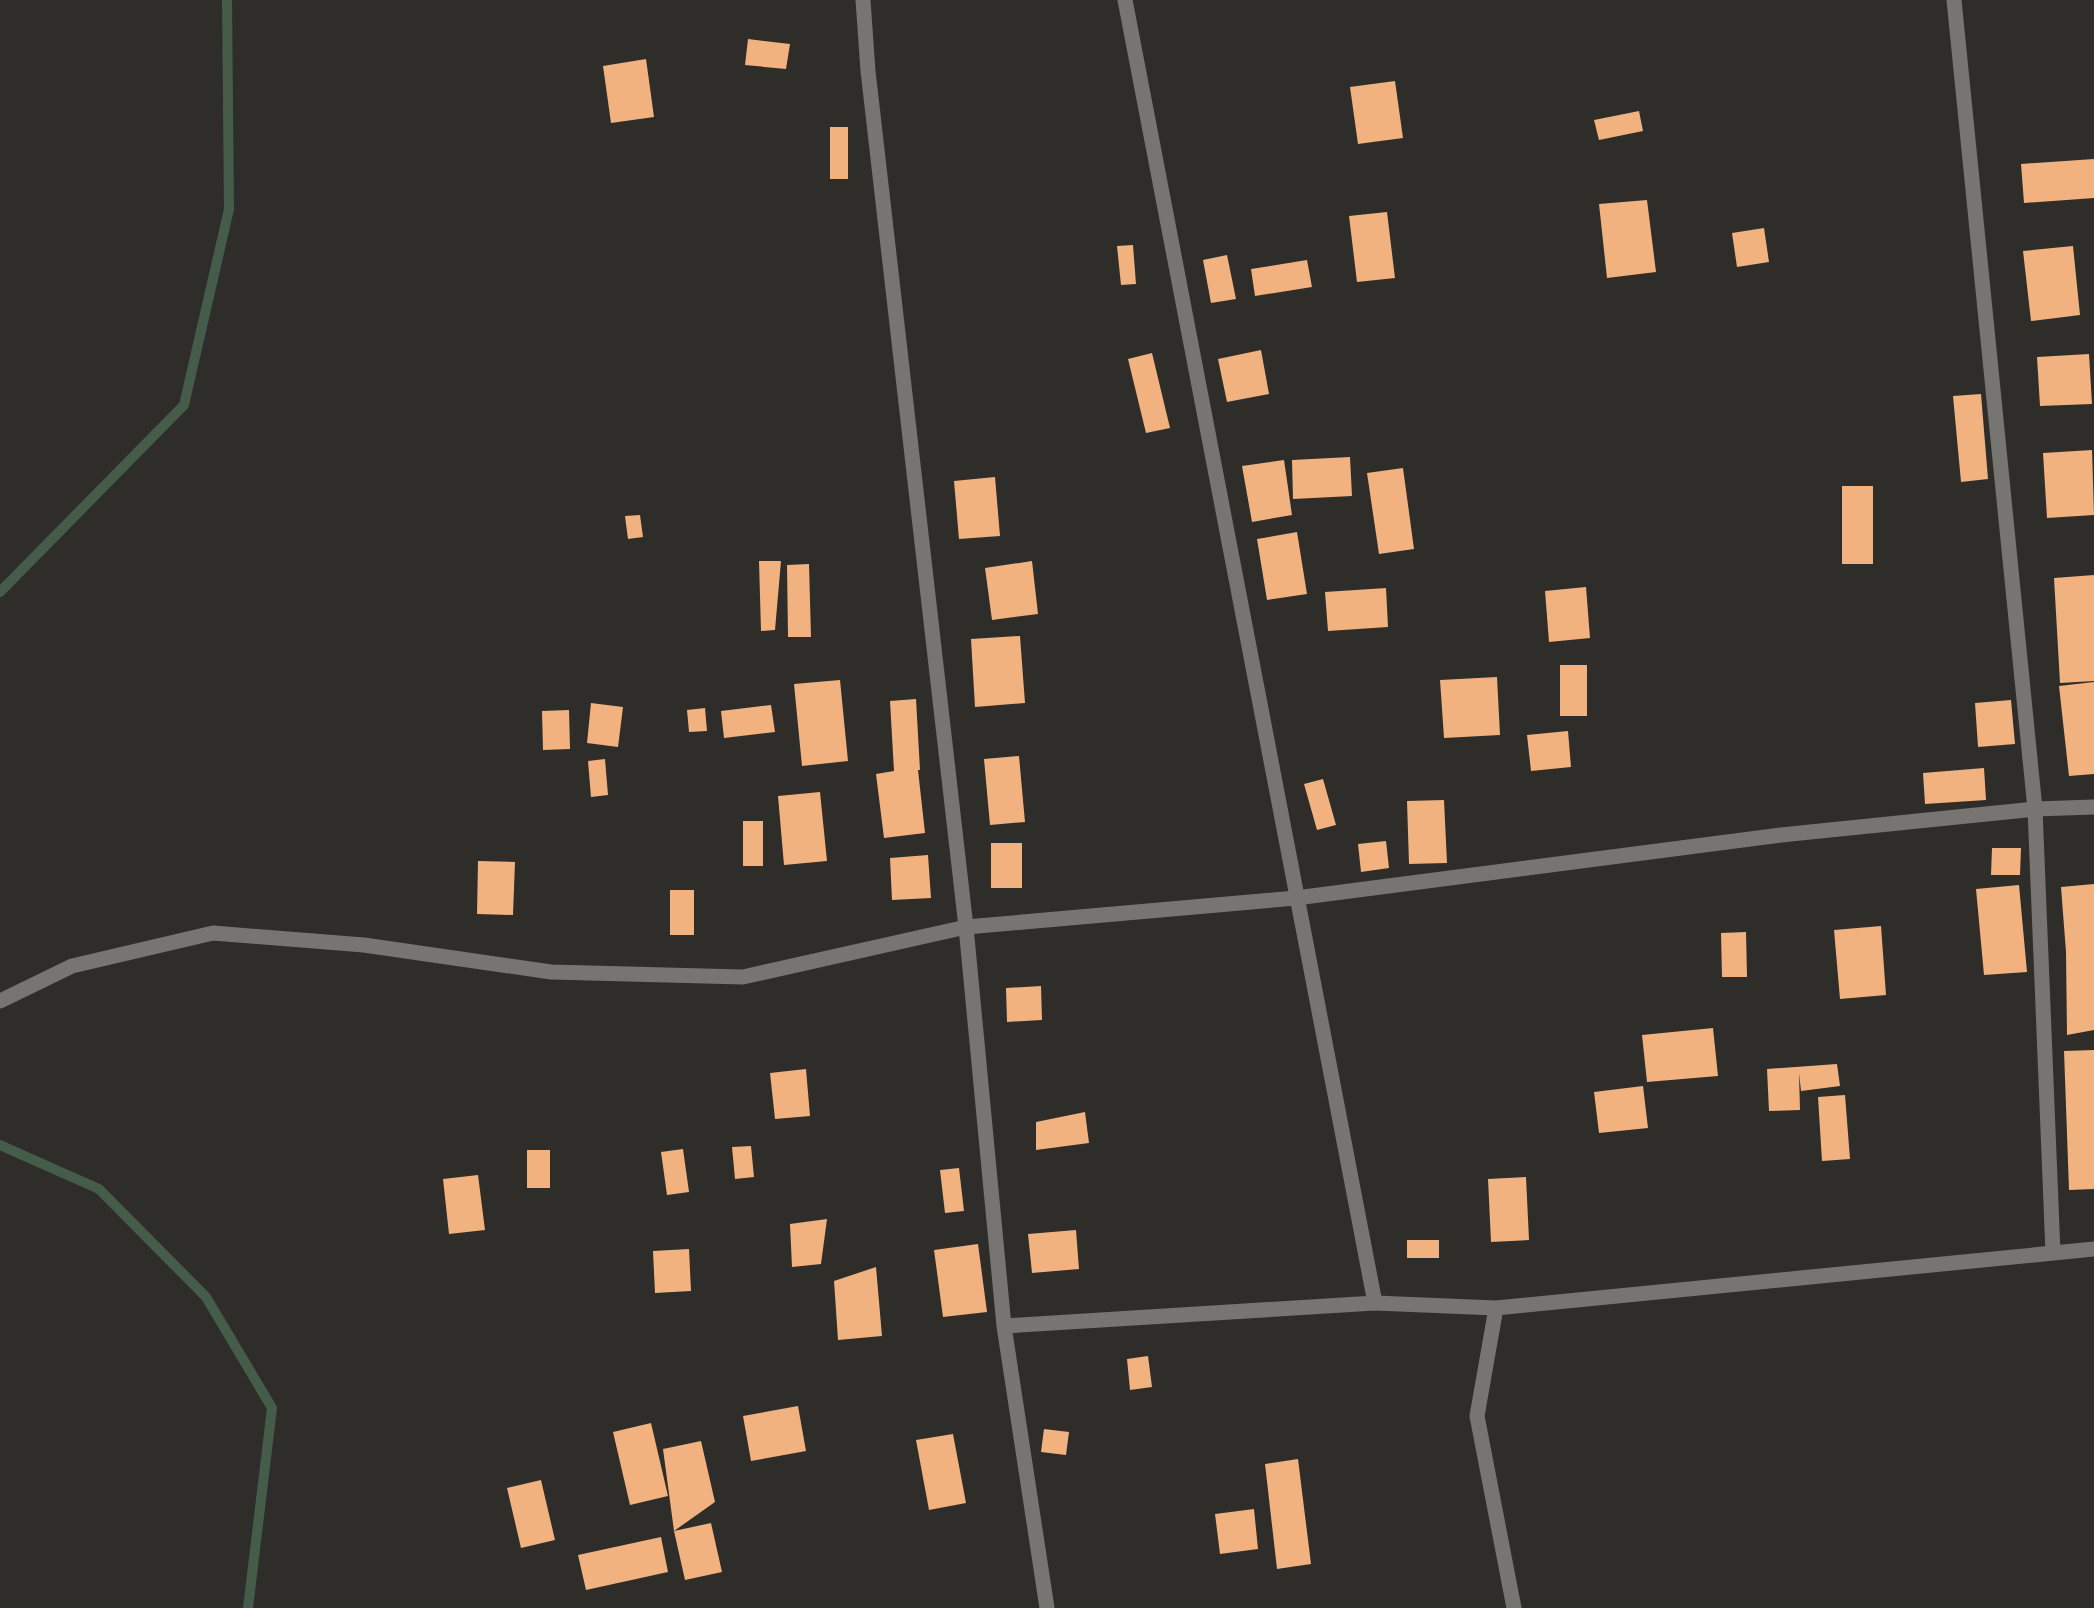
<svg xmlns="http://www.w3.org/2000/svg" width="2094" height="1608" font-family="Literata,serif">
<rect width="100%" height="100%" fill="#2e2d29"/>
<g fill="none" stroke-linecap="round" stroke-linejoin="round">
<path stroke="#465c4a" stroke-width="10" d="M0 592 184 405 229 209 227 0
M0 1145 99 1189 206 1297 272 1408 248 1608"/>
</g>
<path fill="#f1b27f" d="M748 39 790 44 786 69 745 65Z
M646 59 654 117 611 123 603 66Z
M1395 81 1403 138 1358 144 1350 87Z
M1639 111 1643 131 1599 140 1594 120Z
M830 127H848V179H830Z
M2094 159V198L2024 203 2021 164Z
M1647 200 1656 272 1607 278 1599 204Z
M1387 212 1395 278 1357 282 1349 216Z
M1764 228 1769 262 1737 267 1732 233Z
M1133 245 1136 284 1121 285 1117 246Z
M2073 246 2080 315 2031 321 2023 251Z
M1227 255 1236 299 1211 303 1203 260Z
M1307 260 1312 287 1255 296 1251 269Z
M1261 350 1269 394 1227 402 1218 359Z
M1152 353 1170 428 1146 433 1128 359Z
M2089 354 2092 404 2040 406 2037 357Z
M1981 394 1988 479 1961 482 1953 396Z
M2092 450 2094 515 2047 518 2043 453Z
M1350 457 1352 496 1293 499 1292 460Z
M1284 460 1292 515 1252 522 1242 466Z
M1403 468 1414 549 1379 554 1367 473Z
M995 477 1000 536 959 539 954 481Z
M1842 486H1873V564H1842Z
M640 515 643 537 628 539 625 516Z
M1297 532 1307 594 1267 600 1257 539Z
M759 561H781L775 630 761 631Z
M1032 561 1038 614 992 620 985 568Z
M809 564 811 637H788L787 565Z
M2094 575V681L2060 683 2054 578Z
M1586 587 1590 638 1549 642 1545 591Z
M1386 588 1388 627 1328 631 1325 592Z
M1020 636 1025 703 975 707 971 639Z
M1560 665H1587V716H1560Z
M1497 677 1500 735 1444 738 1440 680Z
M840 680 848 761 802 766 794 684Z
M2094 682V774L2069 776 2059 686Z
M916 699 920 770H918L925 833 884 838 876 774 894 771 890 701Z
M2011 700 2015 744 1978 747 1975 703Z
M591 703 623 707 618 747 587 743Z
M771 705 775 732 724 738 721 711Z
M705 708 707 731 689 732 687 710Z
M569 710 570 749 543 750 542 711Z
M1568 731 1571 767 1531 771 1527 735Z
M1019 756 1025 822 990 825 984 759Z
M605 759 608 795 591 797 588 761Z
M1984 768 1986 800 1925 804 1923 773Z
M1323 779 1336 825 1317 830 1304 784Z
M820 792 827 861 784 865 778 796Z
M1444 800 1447 863 1409 864 1407 801Z
M743 821H763V866H743Z
M1386 841 1389 868 1361 872 1358 844Z
M991 843H1022V888H991Z
M1992 848H2021L2020 875H1991Z
M928 855 931 898 892 900 890 858Z
M478 861 515 862 513 915 477 914Z
M2094 884V1030L2067 1035 2066 952 2061 887Z
M2019 885 2027 972 1984 975 1976 889Z
M670 890H694V935H670Z
M1881 926 1886 995 1840 999 1834 930Z
M1746 932 1747 977H1722L1721 933Z
M1041 986 1042 1020 1007 1022 1006 988Z
M1713 1028 1718 1076 1647 1082 1642 1035Z
M2094 1050V1189L2069 1190 2064 1051Z
M1837 1064 1840 1086 1801 1091 1799 1073 1800 1110 1769 1111 1767 1069Z
M806 1069 810 1116 775 1119 770 1073Z
M1643 1086 1648 1128 1599 1133 1594 1092Z
M1845 1095 1850 1159 1822 1161 1818 1097Z
M1085 1112 1089 1143 1036 1150V1122Z
M751 1146 754 1177 735 1179 732 1147Z
M683 1149 689 1192 667 1195 661 1152Z
M527 1150H550V1188H527Z
M959 1168 964 1211 945 1213 940 1170Z
M478 1175 485 1230 449 1234 443 1179Z
M1526 1177 1529 1240 1491 1242 1488 1179Z
M827 1219 821 1264 792 1267 790 1224Z
M1076 1230 1079 1269 1032 1273 1028 1234Z
M1407 1240H1439V1258H1407Z
M978 1244 987 1312 943 1317 934 1250Z
M689 1249 691 1291 655 1293 653 1251Z
M876 1267 882 1336 838 1340 834 1281Z
M1148 1356 1152 1387 1130 1390 1127 1359Z
M798 1406 806 1451 751 1461 743 1416Z
M651 1423 668 1496 630 1505 613 1432Z
M1044 1429 1069 1432 1066 1455 1041 1452Z
M953 1434 966 1503 929 1510 916 1440Z
M701 1441 715 1502 674 1531 663 1449Z
M1298 1459 1311 1564 1277 1569 1265 1464Z
M541 1480 555 1540 521 1548 507 1488Z
M1254 1509 1258 1549 1220 1554 1215 1514Z
M711 1523 722 1572 685 1580 674 1531Z
M661 1537 668 1572 586 1590 578 1555Z"/>
<g fill="none" stroke-linecap="round" stroke-linejoin="round">
<path stroke="#777571" stroke-width="15" d="M863 0 868 71 966 927 1004 1326 1047 1608
M1125 0 1375 1303
M1954 0 2035 809 2053 1253
M0 1001 72 966 213 933 364 945 551 972 743 977 966 927 1296 898 1781 835 2035 809 2094 807
M1496 1308 1477 1416 1514 1608
M1004 1326 1375 1303 1496 1308 2094 1249"/>
</g>
</svg>
